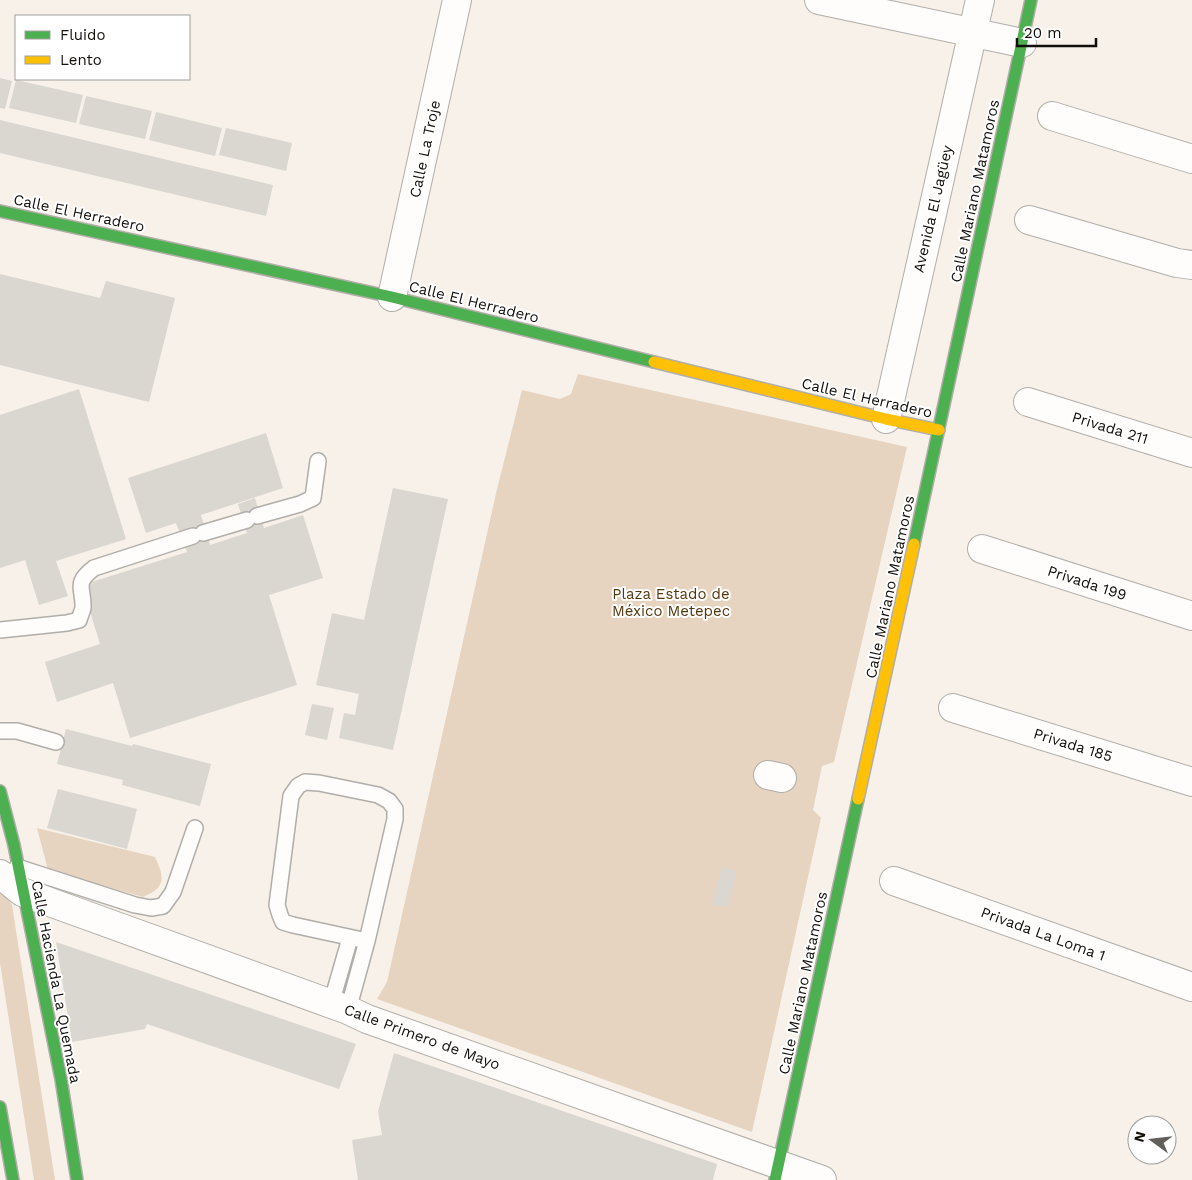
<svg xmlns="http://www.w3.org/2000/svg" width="1192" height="1180" font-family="'Work Sans',sans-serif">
<rect width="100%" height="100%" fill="#f7f1ea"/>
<path fill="#e6d4c0" d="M578 374 907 447 834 762 822 766 813 810 821 818 752 1132 377 999 387 982 497 489 522 390 560 399 571 394Z
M37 828 155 857C164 877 167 887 143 897L48 870Z
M0 894 8 898 12 905 55 1180H34L0 963Z"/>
<path fill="#dad6d0" d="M0 78 12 81 5 109 0 108Z
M16 80 83 95 76 123 9 108Z
M86 96 152 111 145 139 79 124Z
M156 112 222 128 215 156 149 140Z
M0 120 273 185 266 216 0 153Z
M226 128 292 143 286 171 219 155Z
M0 274 100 298 106 281 175 298 149 402 0 365Z
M79 389 126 539 56 561 68 596 39 605 25 560 0 568V415Z
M266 433 283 488 201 515 210 545 247 533 238 504 255 498 264 528 303 515 323 578 269 595 297 685 130 738 113 683 57 702 45 662 100 644 82 585 187 552 176 523 146 533 128 478Z
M393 488 448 499 393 750 339 738 344 713 355 715 359 694 316 685 332 613 364 620Z
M312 704 334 708 327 740 305 735Z
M66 729 132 746 133 744 211 764 200 806 122 785 123 780 57 764Z
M58 789 137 809 127 849 47 828Z
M722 867 737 871 727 908 712 904Z
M56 942 356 1044 339 1089 147 1024 145 1029 72 1042Z
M394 1053 717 1164 713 1180H358L352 1140 382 1135 378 1111Z"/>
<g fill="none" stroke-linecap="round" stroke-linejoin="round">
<defs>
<path id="lane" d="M257 516 300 504 313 498 318 461
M203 533 247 520
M0 630 67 623 79 620C80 616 82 612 83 608 84 588 73 584 94 568L193 536
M0 731H17L56 742
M17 867 135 905 151 908 163 906 173 892 195 828
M331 1004 350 938
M348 1010 367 941 395 819V809L389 801 378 795 319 783 305 782 298 786 291 796 277 905 280 915 283 922 293 925 367 941"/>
<path id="street" d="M819 0 1022 43
M1052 116 1192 159
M1029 220 1177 263 1192 265
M392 297 457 0
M1028 402 1192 453
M886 419 980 0
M982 549 1192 616
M953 708 1192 782
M768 775 782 778
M0 874 22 892 348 1010 367 1019 822 1180
M894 881 1192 987"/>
<path id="fast" d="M0 211 392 297 654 362
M914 544 1031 0
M0 791 14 845 61 1079 77 1180
M0 1107 13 1180
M775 1180 858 799"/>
<path id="slow" d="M654 362 886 419 939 430
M858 799 914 544"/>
</defs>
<use href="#lane" stroke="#b1ada8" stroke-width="18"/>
<use href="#street" stroke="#b1ada8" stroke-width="30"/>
<use href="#fast" stroke="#b1ada8" stroke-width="14"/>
<use href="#slow" stroke="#b1ada8" stroke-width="14"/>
<use href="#lane" stroke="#fefdfc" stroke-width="15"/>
<use href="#street" stroke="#fefdfc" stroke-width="28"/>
<use href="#fast" stroke="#4caf50" stroke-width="11"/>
<use href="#slow" stroke="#ffc107" stroke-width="11"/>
</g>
<g text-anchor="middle" stroke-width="4" stroke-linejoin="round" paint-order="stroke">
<g font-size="15" fill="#120f0b" stroke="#fff">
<text transform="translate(425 149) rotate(-78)" y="5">Calle La Troje</text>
<text transform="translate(975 191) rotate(-78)" y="5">Calle Mariano Matamoros</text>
<text transform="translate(933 209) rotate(-77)" y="5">Avenida El Jagüey</text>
<text transform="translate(79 213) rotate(12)" y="5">Calle El Herradero</text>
<text transform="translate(474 302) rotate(14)" y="5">Calle El Herradero</text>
<text transform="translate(867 398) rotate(13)" y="5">Calle El Herradero</text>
<text transform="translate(1110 428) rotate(17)" y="5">Privada 211</text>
<text transform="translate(1087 583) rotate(18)" y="5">Privada 199</text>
<text transform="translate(890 587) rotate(-78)" y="5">Calle Mariano Matamoros</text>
<text transform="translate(1073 745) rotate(17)" y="5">Privada 185</text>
<text transform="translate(1043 934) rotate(20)" y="5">Privada La Loma 1</text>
<text transform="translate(56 982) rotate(79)" y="5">Calle Hacienda La Quemada</text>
<text transform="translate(803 983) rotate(-78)" y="5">Calle Mariano Matamoros</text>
<text transform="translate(422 1037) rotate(20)" y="5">Calle Primero de Mayo</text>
</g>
<g font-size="15" fill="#55370e" stroke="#fff">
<text x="671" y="599">Plaza Estado de<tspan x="671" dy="17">México Metepec</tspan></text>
</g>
</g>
<rect x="15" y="15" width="175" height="65" fill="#ffffff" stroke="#a09f9d"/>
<rect x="25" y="31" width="25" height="8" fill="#4caf50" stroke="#a09f9d"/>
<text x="60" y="40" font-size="15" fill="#120f0b">Fluido</text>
<rect x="25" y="56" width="25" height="8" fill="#ffc107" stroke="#a09f9d"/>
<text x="60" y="65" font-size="15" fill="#120f0b">Lento</text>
<g transform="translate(1152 1140) rotate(285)"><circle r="24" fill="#ffffff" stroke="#a09f9d"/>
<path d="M0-4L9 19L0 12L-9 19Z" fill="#625e59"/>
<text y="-8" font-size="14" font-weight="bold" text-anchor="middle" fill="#120f0b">N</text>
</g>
<path d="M1017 38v8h79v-8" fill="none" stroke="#120f0b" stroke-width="2.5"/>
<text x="1024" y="38" font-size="15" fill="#120f0b" stroke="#ffffff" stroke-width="4" paint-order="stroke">20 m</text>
</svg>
